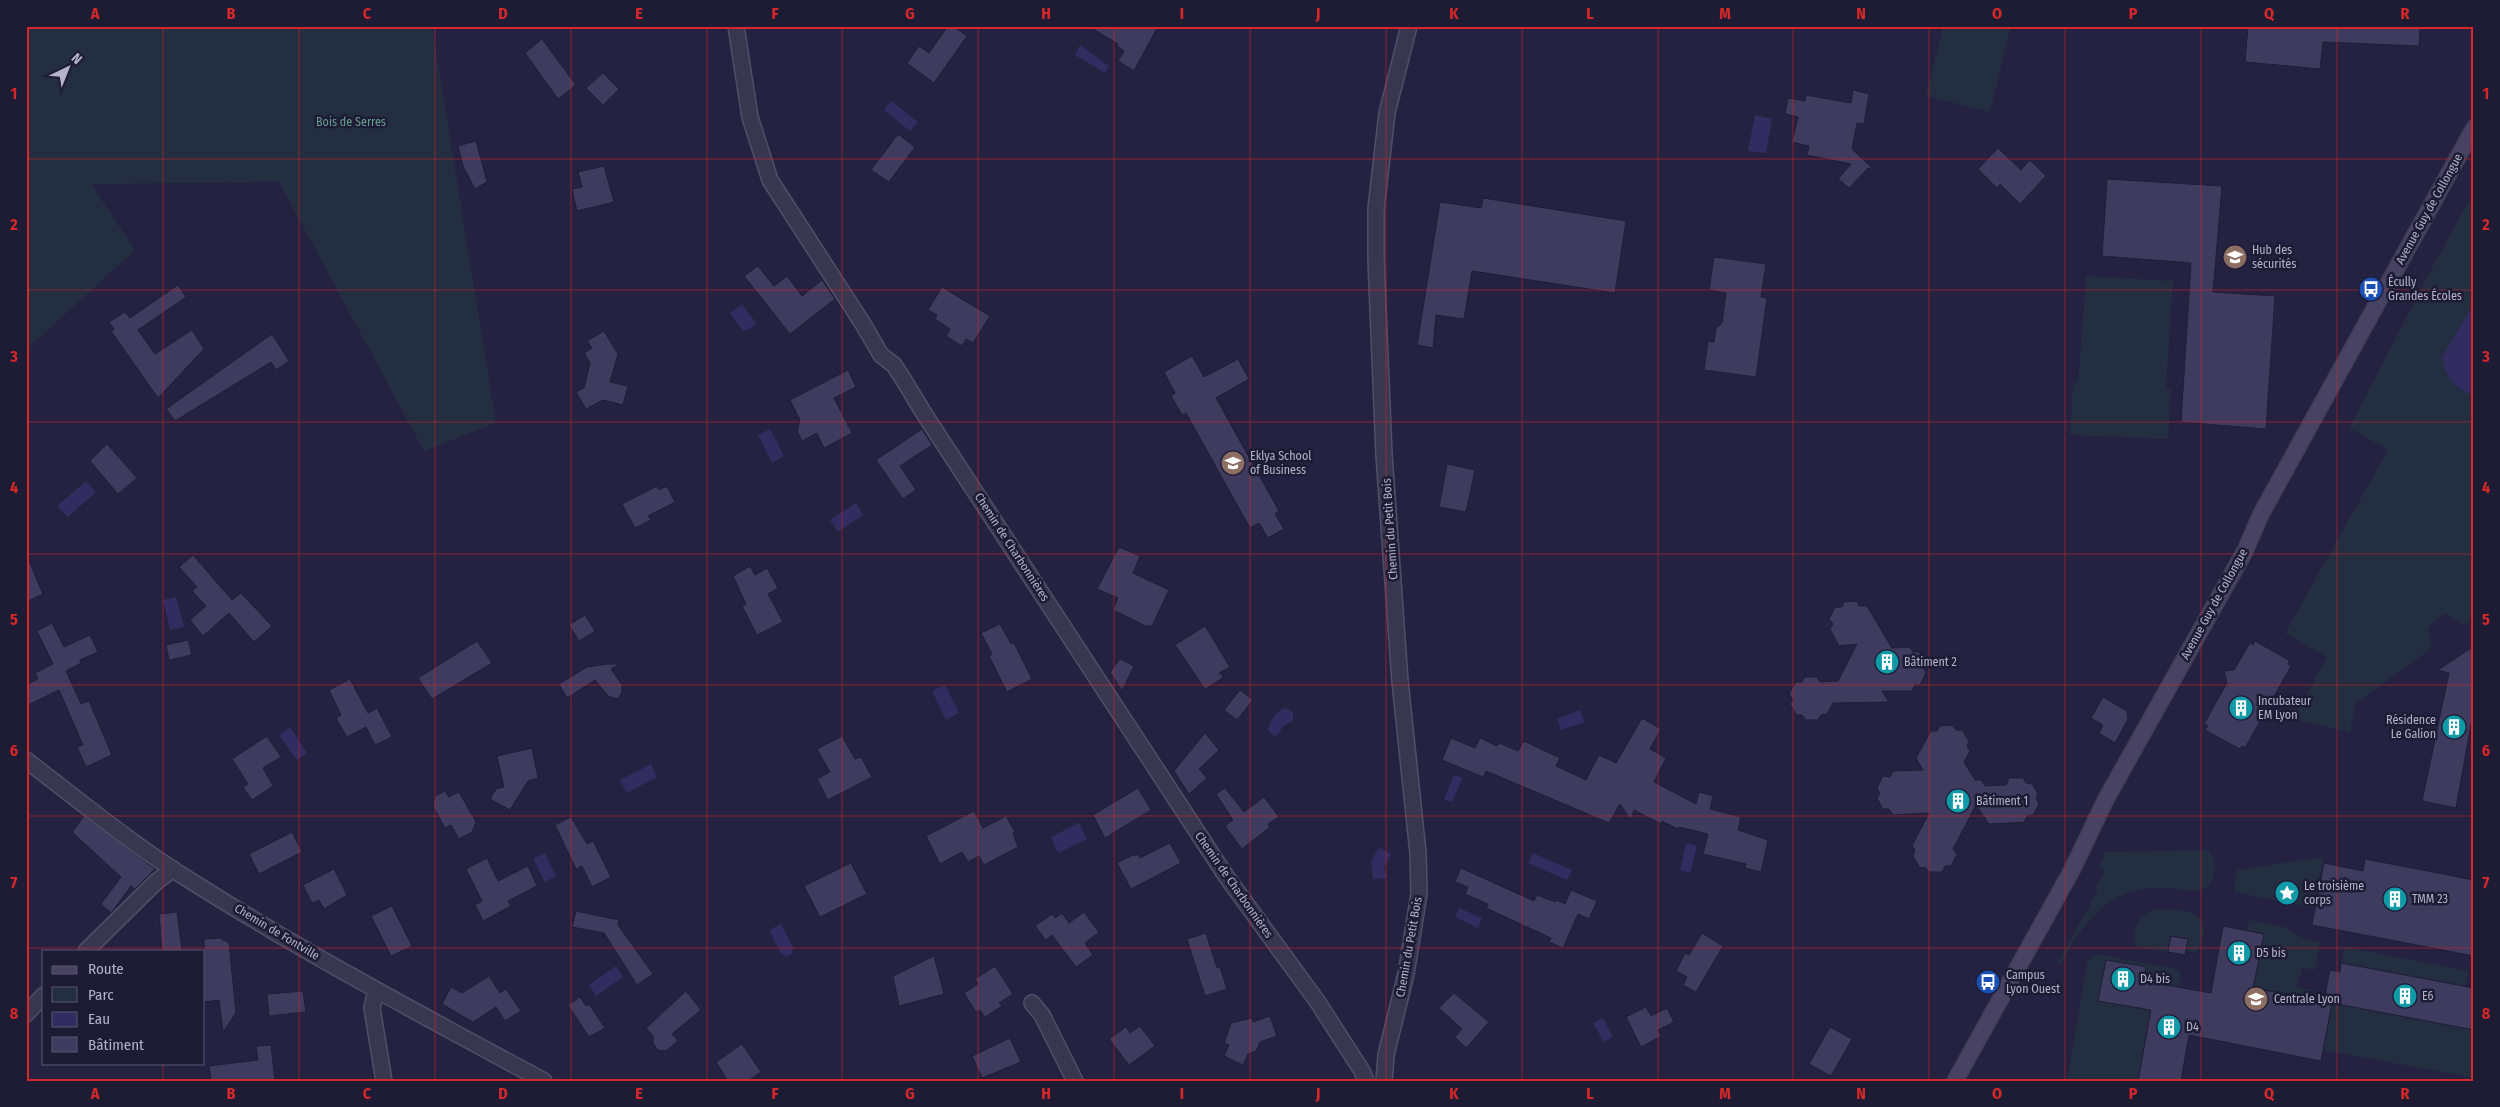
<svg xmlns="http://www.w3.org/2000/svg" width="2500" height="1107" font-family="'Fira Sans Condensed',sans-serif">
<rect width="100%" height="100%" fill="#252140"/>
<path fill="#232e41" d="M26 26H432L496 423 424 451 279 182 91 184 135 250 26 350Z
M1943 26H2011L1990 112 1926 96Z
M2474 192V303L2442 357 2457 388 2474 396V619L2465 625 2445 613 2428 628 2432 648 2356 703 2350 732 2293 719 2327 657 2285 633 2388 450 2349 428 2437 258Z
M2086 276 2173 281 2166 389 2171 390 2168 439 2070 435 2073 383H2078Z
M2207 850C2218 858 2216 875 2209 886 2192 896 2183 888 2165 888 2111 885 2084 920 2061 964L2058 962 2097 892 2096 887 2105 870 2099 867 2105 852Z
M2324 857 2313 908 2234 892 2236 870Z
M2158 909C2176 910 2207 908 2203 935 2201 941 2201 948 2196 953L2186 951 2187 939 2171 936 2168 952 2136 947C2128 929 2141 912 2158 909Z
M2249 920 2284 927 2300 937 2320 942 2315 970 2302 968 2297 987 2311 990 2309 998 2236 984 2256 974 2264 934 2247 931Z
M2345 947 2469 971 2465 986 2341 963Z
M2096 954 2176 969 2181 975 2178 987 2141 990 2146 967 2106 960 2099 1001 2138 1008 2152 1003 2138 1081H2067L2087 963 2091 957Z
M2332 1003 2474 1030V1078L2323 1050Z"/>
<path fill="#332c60" d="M1080 45 1109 66 1105 73 1075 55Z
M891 101 918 122 910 131 884 110Z
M1755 115 1772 119 1766 153 1748 151Z
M2474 303V396C2452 386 2447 380 2442 357Z
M742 304 756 323 752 328 743 331 730 313Z
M770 429 784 456 772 463 758 435Z
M86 481 96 492 68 517 57 506Z
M856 503 863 515 838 532 830 520Z
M176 597 184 627 170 630 163 600Z
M945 685 959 713 946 720 932 691Z
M1286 708 1293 713V721L1283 726 1277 736 1272 735 1268 729C1271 720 1277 710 1286 708Z
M1580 710 1585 722 1561 730 1557 719Z
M290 727 307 753 297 760 279 735Z
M651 764 657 777 627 793 620 780Z
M1454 775 1463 778 1452 802 1444 799Z
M1079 823 1087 839 1058 853 1051 837Z
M1686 843 1697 846 1690 873 1680 870Z
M1379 847 1391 854 1384 867 1387 878 1373 879 1371 862Z
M545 853 556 876 545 882 533 859Z
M1533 853 1572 870 1567 880 1528 863Z
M1459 908 1482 918 1478 928 1455 917Z
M781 924 794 949 792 950 793 953 786 957 784 954 782 955 769 930Z
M616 966 623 977 596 996 589 985Z
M1603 1018 1613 1037 1604 1042 1593 1023Z"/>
<path fill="#3f3b5e" stroke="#201d37" d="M948 26H953L967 36 934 83 907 63 919 46 929 53Z
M1088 26H1158L1134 71 1118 61 1124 51 1117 46 1118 44Z
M2248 26H2420L2419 46 2323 42 2320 69 2245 62Z
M542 39 576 85 558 99 525 53Z
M603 73 619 89 603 105 586 88Z
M1853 90 1869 94 1864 124 1857 123 1852 149 1873 169 1868 168 1849 188 1838 179 1851 164 1807 155 1809 146 1792 142 1798 117 1785 114 1788 98 1805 101 1806 95 1851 103Z
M898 134 915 147 889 182 871 170Z
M476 141 487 182 475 189 463 166 458 146Z
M1998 148 2021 170 2030 160 2046 176 2020 204 2000 184 1997 188 1978 169Z
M604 166 614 202 577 211 572 189 582 187 578 172Z
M2107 179 2222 186 2213 292 2275 296 2266 429 2181 422 2191 263 2102 256Z
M1483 198 1626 221 1615 293 1472 271 1464 319 1436 315 1433 348 1417 345 1440 202 1481 208Z
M1714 257 1766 264 1761 297 1767 298 1756 377 1704 370 1708 341 1714 342 1716 328 1722 323 1726 293 1709 290Z
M758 266 774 286 787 276 802 296 822 280 835 299 790 334 744 276Z
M178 285 186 297 138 330 155 354 192 330 204 349 158 398 111 331 114 329 109 322 125 312 130 318Z
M942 287 990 316 973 343 966 339 962 346 946 336 950 329 935 319 937 315 928 310Z
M604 331 618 354 610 382 628 386 623 405 603 400 586 409 576 392 584 388 590 363 584 353 592 348 587 341Z
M272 334 289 361 276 370 271 362 175 421 166 409Z
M1192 356 1204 377 1238 359 1249 379 1216 398 1279 511 1275 514 1284 529 1268 538 1259 523 1250 528 1186 413 1182 415 1171 396 1175 393 1164 372Z
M848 370 856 387 834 398 852 433 824 448 817 433 802 441 797 431 800 420 790 400Z
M922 429 932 445 900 466 916 490 903 499 876 460Z
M107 444 137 478 118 494 90 461Z
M1447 464 1475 470 1466 512 1439 507Z
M657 486 659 490 667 486 675 502 648 516 651 520 635 528 622 504Z
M1119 547 1140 556 1133 573 1169 590 1152 626H1146L1113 610 1118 598 1097 589Z
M26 554 43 594 26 602Z
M193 555 232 600 241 593 272 626 254 642 229 613 203 636 190 620 206 606 192 591 197 587 179 567Z
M750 566 755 575 767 568 778 588 768 594 783 622 757 635 742 606 746 604 733 576Z
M1857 601 1859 606H1867L1892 648 1910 647 1913 652H1919L1926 663 1923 668 1926 673 1920 685H1915L1912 691H1882L1889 702 1833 703 1827 714 1821 715 1818 720H1806L1802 715H1797L1790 704 1793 699 1789 694 1796 682H1802L1805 677H1817L1820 682 1838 681 1857 644 1839 646 1830 629 1833 624 1829 619 1835 607H1842L1844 602Z
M585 615 595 631 579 641 569 625Z
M52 623 64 647 90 635 98 652 80 660 81 663 66 671 81 704 89 701 112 755 86 767 77 747 83 745 59 690 26 706V685L38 679 35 673 53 664 37 631Z
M1000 624 1011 644 1014 643 1032 679 1007 692 989 656 992 654 981 633Z
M1205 626 1230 667 1219 673 1224 677 1205 689 1175 645Z
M188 640 192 655 169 660 166 645Z
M477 641 492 663 432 699 418 678Z
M2255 641 2290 661 2288 664 2291 666 2245 748 2242 746 2240 749 2205 730 2208 726 2204 724 2227 683 2224 671 2234 670 2250 643 2253 645Z
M2474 646V708L2456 808 2422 801 2449 673 2438 670Z
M1120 659 1134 666 1122 691 1110 672Z
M608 664H620L611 669 622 685V692L618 699 608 696 595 680 567 698 559 684 587 667Z
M350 679 368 713 377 708 392 737 375 745 366 727 347 737 336 718 341 715 329 690Z
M1240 690 1253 700 1237 720 1224 710Z
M2103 697 2127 711 2128 719 2115 743 2099 733 2103 725 2091 718Z
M1642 718 1661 729 1650 749 1666 758 1654 782 1696 804 1699 792 1713 796 1710 809 1741 817 1738 830 1768 840 1761 872 1745 868 1746 864 1703 854 1708 834 1679 827 1678 829 1662 821 1661 824 1634 810 1631 820 1620 804 1609 823 1486 771 1483 777 1442 760 1451 738 1475 748 1480 738 1497 746 1499 743 1518 751 1524 741 1560 758 1556 766 1586 780 1599 755 1616 763Z
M1952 725 1956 730H1962L1969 741 1967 747 1970 751 1964 762 1975 780H1981L1985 786 2006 785 2009 778H2023L2026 783 2032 784 2038 794 2036 798 2039 804 2033 815 2027 816 2024 822 1989 824 1976 805 1953 849 1957 854 1951 866H1945L1942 872H1929L1925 867 1920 868 1913 856 1915 850 1912 846 1929 813 1893 815 1889 809H1883L1877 798 1880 793 1877 788 1883 776 1890 777 1893 771 1923 770 1916 758 1931 731H1937L1940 726Z
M1205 733 1219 750 1199 769 1207 778 1189 794 1174 771Z
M267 736 281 757 263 768 273 786 252 800 243 787 248 784 232 759Z
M842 736 855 759 861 757 872 777 828 800 817 779 830 772 817 749Z
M532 748 538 778 528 781 510 810 490 799 496 789 504 787 497 756Z
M1138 788 1151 810 1105 838 1093 815Z
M1225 788 1244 812 1264 797 1279 817 1268 824 1270 827 1242 849 1225 826 1233 820 1216 794Z
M445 791 449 797 459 792 476 822 472 832 459 839 451 825 445 828 433 806 435 796Z
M974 811 983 828 1006 816 1015 832 1013 833 1018 847 984 865 979 856 968 862 962 852 940 864 926 836Z
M84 816 155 869 135 889 131 886 111 913 101 904 121 877 72 832Z
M571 817 587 844 593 841 611 877 592 887 582 866 576 869 555 825Z
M292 832 302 852 259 874 249 854Z
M1170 843 1181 863 1131 889 1117 863 1133 855 1134 856 1138 854 1140 858Z
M487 858 498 881 528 866 537 886 508 901 511 906 483 921 475 905 482 901 466 869Z
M2365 859 2474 880V956L2312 925 2324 863 2363 871Z
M851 863 867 894 820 917 804 886Z
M1461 868 1534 901 1537 895 1555 902 1556 900 1565 904 1571 890 1597 901 1589 919 1578 914 1563 948 1549 942 1551 938 1486 908 1488 904 1465 894 1468 887 1455 882Z
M334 869 347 895 324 909 319 900 312 903 303 885Z
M392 906 412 946 391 956 371 916Z
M576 911 619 920 618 925 653 974 637 985 604 933 572 927Z
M177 912 182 951H162L159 914Z
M1084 912 1099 932 1085 943 1093 955 1076 967 1052 935 1046 940 1035 926 1052 914 1055 918 1062 913 1069 923Z
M2223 926 2264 934 2253 988 2324 1001 2330 970 2340 972 2341 963 2474 988V1030L2332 1003 2321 1061 2189 1035 2181 1081H2138L2151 1010 2098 1001 2106 960 2146 967 2143 981 2211 993Z
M1206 933 1217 968 1220 967 1227 989 1205 996 1187 939Z
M1702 933 1723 946 1696 992 1683 985 1687 977 1676 971 1685 953 1689 955Z
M2171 936 2188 939 2185 955 2168 952Z
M220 938 229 943 236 1013 223 1032 219 1000 204 1002V939Z
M934 956 944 994 899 1006 893 976Z
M995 966 1013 994 999 1003 1002 1006 985 1017 980 1010 976 1012 964 993 978 984 975 979Z
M489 976 500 993 506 989 521 1011 505 1021 496 1007 473 1022 442 1004 451 987 462 993Z
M303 991 306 1012 269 1016 267 994Z
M686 991 701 1010 672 1034 678 1041 666 1051 658 1050 653 1043V1036L646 1028Z
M1454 993 1489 1022 1466 1048 1455 1037 1462 1029 1439 1008Z
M580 997 586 1006 589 1004 605 1028 589 1037 568 1005Z
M1646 1007 1651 1016 1667 1008 1674 1022 1658 1030 1661 1036 1641 1047 1626 1017Z
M1270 1016 1277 1036 1260 1042 1256 1051 1248 1054 1243 1065 1224 1056 1229 1045 1224 1043 1231 1023 1252 1018 1253 1022Z
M1140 1026 1155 1046 1129 1065 1109 1039 1126 1027 1130 1033Z
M1830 1027 1852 1039 1831 1076 1809 1064Z
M1010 1038 1021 1062 982 1078 972 1056Z
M742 1044 761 1072 748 1081H728L716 1062Z
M271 1045 275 1081H211L209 1066 258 1060 256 1046Z"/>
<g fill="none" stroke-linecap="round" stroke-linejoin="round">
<defs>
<path id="street" d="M736 26 750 117 770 180 863 324 881 355 894 365 905 382 923 412 1226 876 1317 1001 1362 1071 1366 1081
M26 760C80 801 133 845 191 881 305 953 425 1017 544 1081
M86 951 156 882 173 869
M376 990 372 1008 384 1081
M1032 1003 1042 1015 1075 1081
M26 1014 44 995
M1384 1081 1386 1055 1406 974 1419 894 1418 853 1400 681 1384 455 1376 259V209L1387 113 1409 26"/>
<path id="secondary" d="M1955 1081 2072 870 2106 799 2245 551 2261 514 2474 128"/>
</defs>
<use href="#street" stroke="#514e68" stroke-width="18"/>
<use href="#secondary" stroke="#403c56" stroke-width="18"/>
<use href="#street" stroke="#393650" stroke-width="15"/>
<use href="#secondary" stroke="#494363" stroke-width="15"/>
</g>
<path fill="none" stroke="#d62828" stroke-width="1" stroke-opacity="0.55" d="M163 26V951M299 26V1081M435 26V1081M571 26V1081M707 26V1081M842 26V1081M978 26V1081M1114 26V1081M1250 26V1081M1386 26V1081M1522 26V1081M1658 26V1081M1793 26V1081M1929 26V1081M2065 26V1081M2201 26V1081M2337 26V1081M26 159H2474M26 290H2474M26 422H2474M26 554H2474M26 685H2474M26 816H2474M26 948H2474M163 1063V1081"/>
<defs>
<symbol id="university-disc" viewBox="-11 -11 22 22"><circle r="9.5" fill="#8d6e63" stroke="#1e1b35"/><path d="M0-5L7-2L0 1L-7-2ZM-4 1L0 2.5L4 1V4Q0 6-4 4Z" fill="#fff"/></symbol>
<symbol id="bus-disc" viewBox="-11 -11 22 22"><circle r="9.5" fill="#1a4fb4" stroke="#1e1b35"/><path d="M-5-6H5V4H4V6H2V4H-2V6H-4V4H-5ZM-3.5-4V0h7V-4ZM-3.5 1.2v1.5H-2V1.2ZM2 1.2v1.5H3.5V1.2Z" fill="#fff"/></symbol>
<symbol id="building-disc" viewBox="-11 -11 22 22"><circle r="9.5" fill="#0f9aa8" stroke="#1e1b35"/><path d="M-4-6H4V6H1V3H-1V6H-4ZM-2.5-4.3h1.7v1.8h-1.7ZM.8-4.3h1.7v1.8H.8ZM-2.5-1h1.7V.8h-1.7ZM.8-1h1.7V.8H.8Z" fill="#fff"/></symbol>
<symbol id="sight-disc" viewBox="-11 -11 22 22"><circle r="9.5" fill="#0f9aa8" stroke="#1e1b35"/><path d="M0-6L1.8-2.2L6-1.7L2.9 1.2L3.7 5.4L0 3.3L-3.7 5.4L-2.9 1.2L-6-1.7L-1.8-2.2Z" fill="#fff"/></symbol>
</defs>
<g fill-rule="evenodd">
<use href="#university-disc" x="2221" y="243" width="28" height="28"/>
<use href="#bus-disc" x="2357" y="275" width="28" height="28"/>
<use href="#university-disc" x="1219" y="449" width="28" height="28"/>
<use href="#building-disc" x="1873" y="648" width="28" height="28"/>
<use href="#building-disc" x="2227" y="694" width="28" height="28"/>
<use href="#building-disc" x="2440" y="713" width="28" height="28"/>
<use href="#building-disc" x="1944" y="787" width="28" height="28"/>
<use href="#sight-disc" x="2273" y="879" width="28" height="28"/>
<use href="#building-disc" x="2381" y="885" width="28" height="28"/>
<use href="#building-disc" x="2225" y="939" width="28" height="28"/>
<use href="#building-disc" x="2109" y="965" width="28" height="28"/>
<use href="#bus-disc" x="1974" y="968" width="28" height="28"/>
<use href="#building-disc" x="2391" y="982" width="28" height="28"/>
<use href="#university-disc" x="2242" y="985" width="28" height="28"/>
<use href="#building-disc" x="2155" y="1013" width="28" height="28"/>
</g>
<g text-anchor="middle" stroke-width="5" stroke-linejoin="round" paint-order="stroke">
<g font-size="12" fill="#669e91" stroke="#1e1b35">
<text x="351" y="126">Bois de Serres</text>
</g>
<g font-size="12" fill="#b6b2cb" stroke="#1e1b35">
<text transform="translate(2429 209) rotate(-61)" y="4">Avenue Guy de Collongue</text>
<text transform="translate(1390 529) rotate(-94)" y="4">Chemin du Petit Bois</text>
<text transform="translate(1012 547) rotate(57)" y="4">Chemin de Charbonnières</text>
<text transform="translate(2214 604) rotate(-61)" y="4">Avenue Guy de Collongue</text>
<text transform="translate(1234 885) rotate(55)" y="4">Chemin de Charbonnières</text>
<text transform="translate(277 932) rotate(31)" y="4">Chemin de Fontville</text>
<text transform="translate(1409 947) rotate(-80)" y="4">Chemin du Petit Bois</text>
</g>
<g font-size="12" fill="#b6b2cb" stroke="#1e1b35" text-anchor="start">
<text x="2252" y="254">Hub des<tspan x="2252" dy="14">sécurités</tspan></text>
<text x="2388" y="286">Écully<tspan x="2388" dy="14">Grandes Écoles</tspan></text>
<text x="1250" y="460">Eklya School<tspan x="1250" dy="14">of Business</tspan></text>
<text x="1904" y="666">Bâtiment 2</text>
<text x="2258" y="705">Incubateur<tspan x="2258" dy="14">EM Lyon</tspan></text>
<text x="2436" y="724" text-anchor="end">Résidence<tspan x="2436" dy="14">Le Galion</tspan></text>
<text x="1976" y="805">Bâtiment 1</text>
<text x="2304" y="890">Le troisième<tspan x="2304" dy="14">corps</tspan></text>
<text x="2412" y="903">TMM 23</text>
<text x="2256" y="957">D5 bis</text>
<text x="2006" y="979">Campus<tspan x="2006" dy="14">Lyon Ouest</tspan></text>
<text x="2140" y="983">D4 bis</text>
<text x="2422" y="1000">E6</text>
<text x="2274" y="1003">Centrale Lyon</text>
<text x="2186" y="1031">D4</text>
</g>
</g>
<rect width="2500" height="1107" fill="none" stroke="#1e1b35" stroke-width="55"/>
<rect x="42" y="950" width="162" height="115" fill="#1e1b35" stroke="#5b5771"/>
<rect x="52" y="966" width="25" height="8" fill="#494363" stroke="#5b5771"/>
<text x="88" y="974" font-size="15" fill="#b6b2cb">Route</text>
<rect x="52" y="987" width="25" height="15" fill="#232e41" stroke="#5b5771"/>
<text x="88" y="1000" font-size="15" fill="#b6b2cb">Parc</text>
<rect x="52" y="1012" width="25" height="15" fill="#332c60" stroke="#5b5771"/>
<text x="88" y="1024" font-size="15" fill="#b6b2cb">Eau</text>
<rect x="52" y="1037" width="25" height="15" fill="#3f3b5e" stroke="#5b5771"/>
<text x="88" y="1050" font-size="15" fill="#b6b2cb">Bâtiment</text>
<g transform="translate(68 68) rotate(43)" stroke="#1e1b35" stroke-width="4" paint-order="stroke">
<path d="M0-4L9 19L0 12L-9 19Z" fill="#b6b2cb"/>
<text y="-8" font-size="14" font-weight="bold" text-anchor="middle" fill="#b6b2cb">N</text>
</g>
<rect x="28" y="28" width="2444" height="1052" fill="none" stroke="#d62828" stroke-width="2"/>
<g font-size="16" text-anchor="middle" font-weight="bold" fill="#d62828">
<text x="95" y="19">A</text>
<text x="231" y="19">B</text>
<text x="367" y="19">C</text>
<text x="503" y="19">D</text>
<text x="639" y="19">E</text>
<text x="775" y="19">F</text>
<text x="910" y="19">G</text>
<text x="1046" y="19">H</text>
<text x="1182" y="19">I</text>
<text x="1318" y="19">J</text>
<text x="1454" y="19">K</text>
<text x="1590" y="19">L</text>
<text x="1725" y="19">M</text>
<text x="1861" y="19">N</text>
<text x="1997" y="19">O</text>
<text x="2133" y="19">P</text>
<text x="2269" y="19">Q</text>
<text x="2405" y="19">R</text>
<text x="14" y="99">1</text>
<text x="2486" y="99">1</text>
<text x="14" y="230">2</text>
<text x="2486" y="230">2</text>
<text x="14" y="362">3</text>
<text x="2486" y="362">3</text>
<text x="14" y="493">4</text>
<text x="2486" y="493">4</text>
<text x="14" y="625">5</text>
<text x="2486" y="625">5</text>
<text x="14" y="756">6</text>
<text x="2486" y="756">6</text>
<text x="14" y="888">7</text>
<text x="2486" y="888">7</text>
<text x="14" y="1019">8</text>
<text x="2486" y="1019">8</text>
<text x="95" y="1099">A</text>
<text x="231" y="1099">B</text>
<text x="367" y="1099">C</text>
<text x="503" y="1099">D</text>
<text x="639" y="1099">E</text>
<text x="775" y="1099">F</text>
<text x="910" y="1099">G</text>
<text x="1046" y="1099">H</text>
<text x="1182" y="1099">I</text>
<text x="1318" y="1099">J</text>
<text x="1454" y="1099">K</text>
<text x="1590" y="1099">L</text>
<text x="1725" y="1099">M</text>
<text x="1861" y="1099">N</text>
<text x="1997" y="1099">O</text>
<text x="2133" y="1099">P</text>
<text x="2269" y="1099">Q</text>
<text x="2405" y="1099">R</text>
</g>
</svg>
